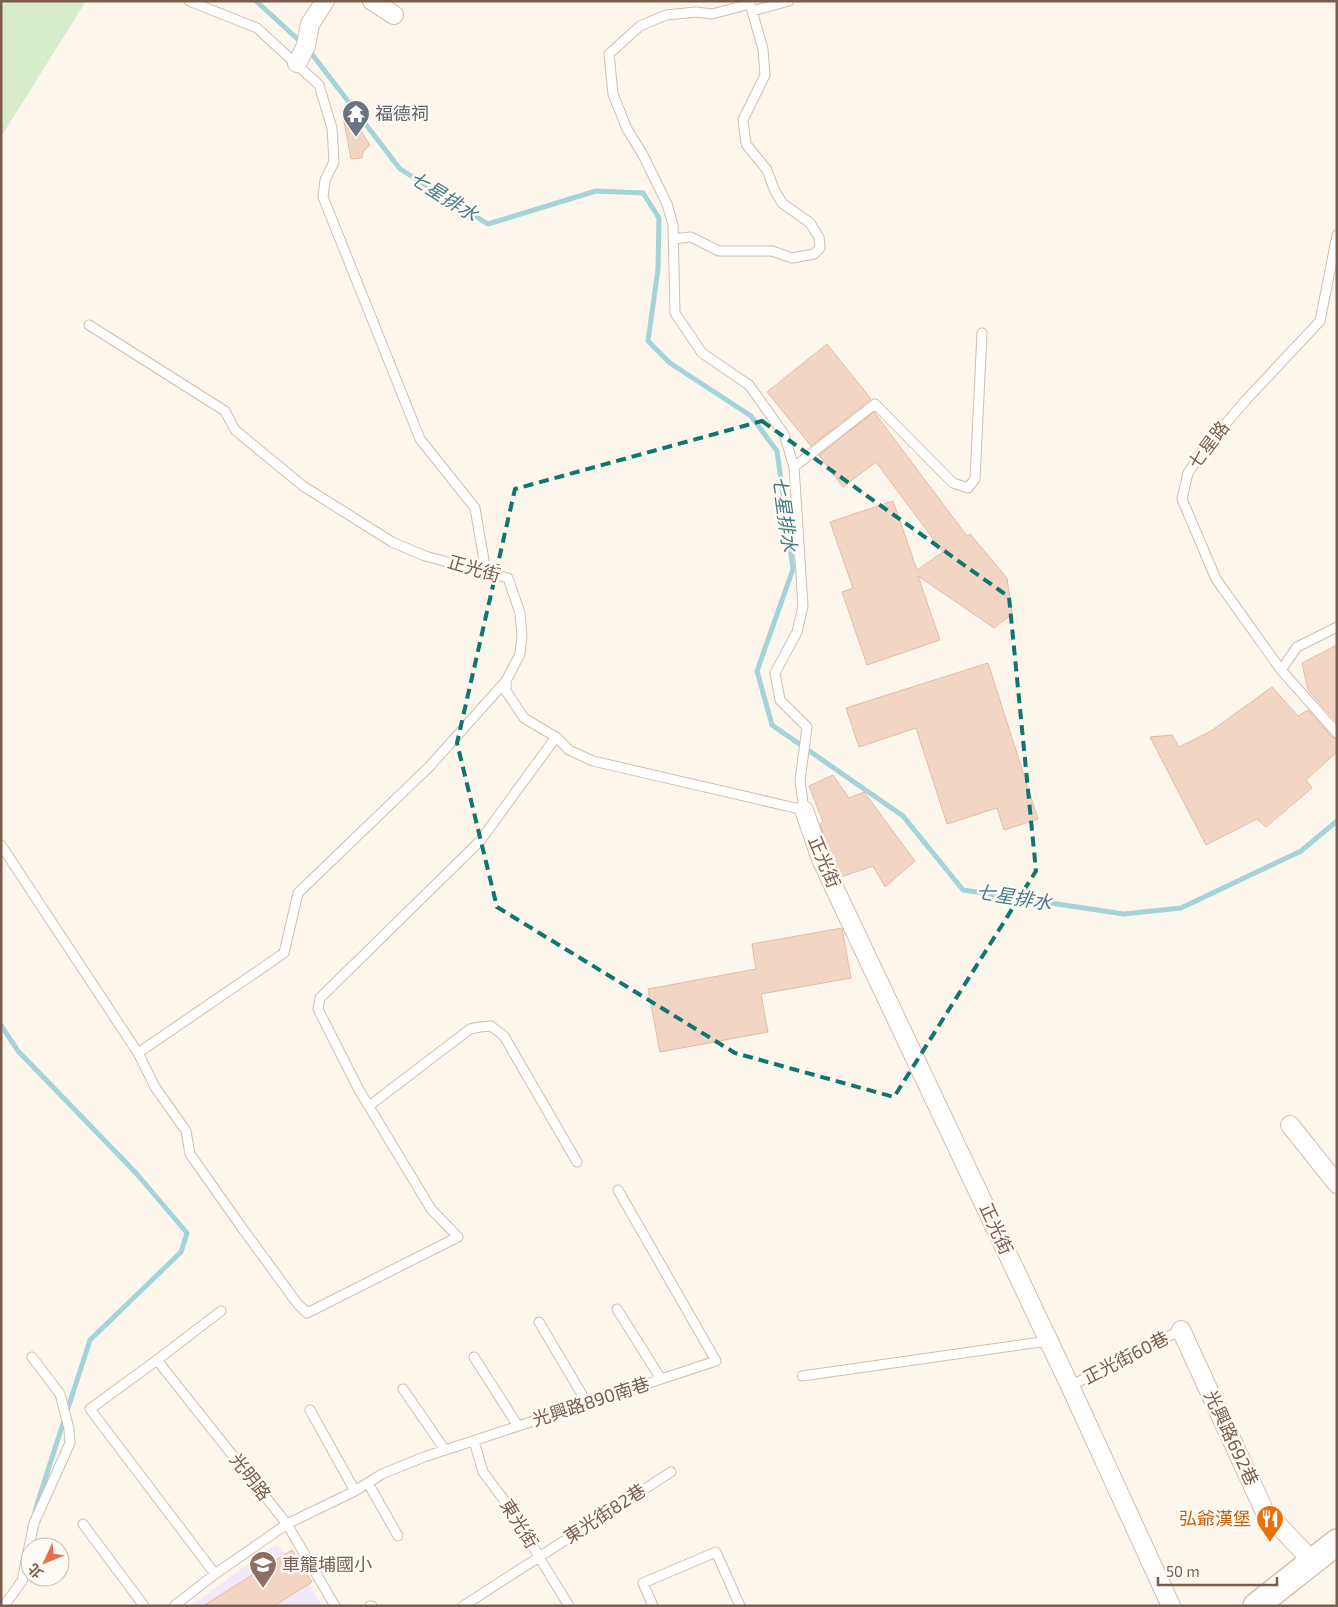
<svg xmlns="http://www.w3.org/2000/svg" width="1338" height="1607" font-family="'Exo 2','Noto Sans TC',sans-serif">
<rect width="100%" height="100%" fill="#fdf6ec"/>
<path fill="#f3e8fa" d="M277 1545 303 1573 322 1606H191L267 1550Z"/>
<path fill="#d8ecc9" d="M1 1H86L1 137Z"/>
<g fill="none" stroke-linecap="round" stroke-linejoin="round">
<path stroke="#a5d3da" stroke-width="5" d="M256 1 302 43
M308 49 400 169 488 224 596 191 643 193 659 218 658 269 648 341 670 363 751 416 777 451 793 569 757 671 772 725 903 816 963 890 1124 914 1181 908 1301 851 1337 821
M1 1025 18 1051 136 1173 187 1233 181 1252 90 1340 38 1501 35 1512"/>
</g>
<path fill="#f3d5c3" stroke="#e6bba3" d="M359 119 362 133 370 145 363 152 362 158 351 159 344 121Z
M827 344 871 399 811 446 767 392Z
M874 412 967 536 970 534 1007 578 1012 614 994 628 918 576 940 640 867 665 842 592 853 588 830 522 893 501 917 570 943 552 876 462 843 487 819 455Z
M1337 645V723L1308 690 1302 663Z
M988 663 1038 819 1004 830 997 808 947 824 916 728 859 747 846 708Z
M1272 687 1298 716 1308 710 1332 737 1337 739V752L1306 780 1312 788 1266 827 1257 819 1206 845 1150 737 1172 735 1179 747 1211 731Z
M833 775 849 798 864 792 915 861 885 887 873 866 841 877 831 855 820 824 823 822 809 786Z
M842 928 851 978 761 994 768 1032 660 1052 648 989 756 969 752 944Z
M292 1550 312 1582 274 1606H203Z"/>
<g fill="none" stroke-linecap="round" stroke-linejoin="round">
<defs>
<path id="service" d="M189 1 257 28 319 85 332 128 334 162 325 180 323 197 420 439 475 508 486 572
M752 11 789 1
M1337 235 1320 321 1246 400 1203 450 1188 473 1182 499 1216 579 1281 670 1337 733
M89 325 225 411 235 430 303 486 392 542 425 556 508 578 520 613 522 636 520 654 506 681V691L524 718 556 737 569 750 593 761 804 810 800 781 807 727 780 700 775 673 797 632 803 606 794 467 784 434 749 385 702 353 675 313 673 225 667 204 643 155 627 129 613 94 609 54 640 26 666 15 696 12 712 14 750 4 763 49 765 75 743 120 746 144 767 170 774 189 782 203 810 223 819 237 820 248 814 254 792 258 772 251H719L691 237 673 239
M794 467 875 404 953 483 968 488 975 479 982 333
M1281 670 1297 647 1337 627
M1 845 138 1053 155 1087 186 1131 190 1154 240 1225 297 1303 307 1313 458 1237 431 1209 359 1090 318 1009 320 998 480 841 556 737
M138 1053 284 953 298 893 429 767 506 681
M369 1106 470 1029 480 1027 491 1026 504 1036 577 1162
M617 1309 661 1379
M539 1322 587 1403
M474 1357 518 1426
M157 1360 287 1524 215 1574 174 1606
M802 1376 1048 1341
M1070 1386 1181 1330
M403 1389 445 1450
M310 1410 355 1491
M474 1441 483 1472 519 1520 539 1557 569 1606
M368 1483 398 1536
M83 1524 144 1606
M215 1574 90 1409 157 1360 221 1311
M4 1606 22 1581 34 1523 70 1443 69 1429 60 1394 32 1357
M335 1606 287 1524 355 1491 382 1474 424 1457 716 1361 618 1190
M370 1606H372
M463 1606 671 1472
M653 1606 643 1583 716 1552 740 1606"/>
<path id="minor" d="M372 1 394 15
M297 63 306 46 310 24 325 1
M804 810 821 859 833 885 1070 1386 1171 1606
M1290 1125 1337 1184
M1181 1330 1264 1510 1312 1561"/>
<path id="secondary" d="M1256 1606 1337 1542"/>
</defs>
<use href="#service" stroke="#d1beb0" stroke-width="11"/>
<use href="#minor" stroke="#d1beb0" stroke-width="20"/>
<use href="#secondary" stroke="#d6c0b0" stroke-width="28"/>
<use href="#service" stroke="#fff" stroke-width="9"/>
<use href="#minor" stroke="#fff" stroke-width="18"/>
<use href="#secondary" stroke="#fff" stroke-width="25"/>
</g>
<path fill="none" stroke="#0f766e" stroke-width="4" stroke-dasharray="10 6" stroke-linejoin="round" d="M762 421 1009 597 1036 871 894 1097 735 1053 497 907 457 743 515 489Z"/>
<defs>
<symbol id="temple-pin" viewBox="-11 -11 22 30"><path d="M0 17L-7.5 6A9.5 9.5 0 1 1 7.5 6Z" fill="#6b7280" stroke="#fffaf3"/><path d="M0-6L5-2H3V0L6.5 2.5H4V6H1.5V3h-3V6H-4V2.5H-6.5L-3 0V-2H-5Z" fill="#fff"/></symbol>
<symbol id="restaurant-pin" viewBox="-11 -11 22 30"><path d="M0 17L-7.5 6A9.5 9.5 0 1 1 7.5 6Z" fill="#e8710a" stroke="#fffaf3"/><path d="M-5-6h1v4h1v-4h1v4h1v-4h1v5L-1.5 .5V6h-2V.5L-5-1ZM5-6V6H3V1.5H1.5Q1.5-4 5-6Z" fill="#fff"/></symbol>
<symbol id="school-pin" viewBox="-11 -11 22 30"><path d="M0 17L-7.5 6A9.5 9.5 0 1 1 7.5 6Z" fill="#8d6e63" stroke="#fffaf3"/><path d="M0-5L7-2L0 1L-7-2ZM-4 1L0 2.5L4 1V4Q0 6-4 4Z" fill="#fff"/></symbol>
</defs>
<g fill-rule="evenodd">
<use href="#temple-pin" x="340" y="98" width="32" height="43"/>
<use href="#restaurant-pin" x="1254" y="1503" width="32" height="43"/>
<use href="#school-pin" x="247" y="1549" width="32" height="43"/>
</g>
<g text-anchor="middle" stroke-width="5" stroke-linejoin="round" paint-order="stroke">
<g font-size="18" fill="#5b616d" stroke="#fffaf3" text-anchor="start">
<text x="375" y="120">福德祠</text>
</g>
<g font-size="18" fill="#7a5c4d" stroke="#fffaf3">
<text transform="translate(1209 445) rotate(-53)" y="6">七星路</text>
<text transform="translate(474 569) rotate(16)" y="6">正光街</text>
<text transform="translate(824 862) rotate(67)" y="6">正光街</text>
<text transform="translate(996 1229) rotate(65)" y="6">正光街</text>
<text transform="translate(1126 1358) rotate(-27)" y="6">正光街60巷</text>
<text transform="translate(591 1402) rotate(-18)" y="6">光興路890南巷</text>
<text transform="translate(1231 1438) rotate(65)" y="6">光興路692巷</text>
<text transform="translate(250 1477) rotate(52)" y="6">光明路</text>
<text transform="translate(605 1514) rotate(-33)" y="6">東光街82巷</text>
<text transform="translate(519 1524) rotate(58)" y="6">東光街</text>
</g>
<g font-size="18" fill="#c56008" stroke="#fffaf3" text-anchor="end">
<text x="1251" y="1525">弘爺漢堡</text>
</g>
<g font-size="18" fill="#785e54" stroke="#fffaf3" text-anchor="start">
<text x="282" y="1571">車籠埔國小</text>
</g>
<g font-size="19" font-style="italic" fill="#437c86" stroke="#fffaf3">
<text transform="translate(444 196) rotate(32)" y="7">七星排水</text>
<text transform="translate(785 514) rotate(82)" y="7">七星排水</text>
<text transform="translate(1014 897) rotate(9)" y="7">七星排水</text>
</g>
</g>
<rect width="1338" height="1607" fill="none" stroke="#7a5c4d" stroke-width="5"/>
<g transform="translate(45 1562) rotate(226)"><circle r="24" fill="#fffaf3" stroke="#cabbb1"/>
<path d="M0-4L9 19L0 12L-9 19Z" fill="#e76f51"/>
<text y="-8" font-size="14" font-weight="bold" text-anchor="middle" fill="#7a5c4d">北</text>
</g>
<path d="M1158 1577v8h119v-8" fill="none" stroke="#7a5c4d" stroke-width="2.5"/>
<text x="1166" y="1577" font-size="15" fill="#7a5c4d" stroke="#fffaf3" stroke-width="4" paint-order="stroke">50 m</text>
</svg>
